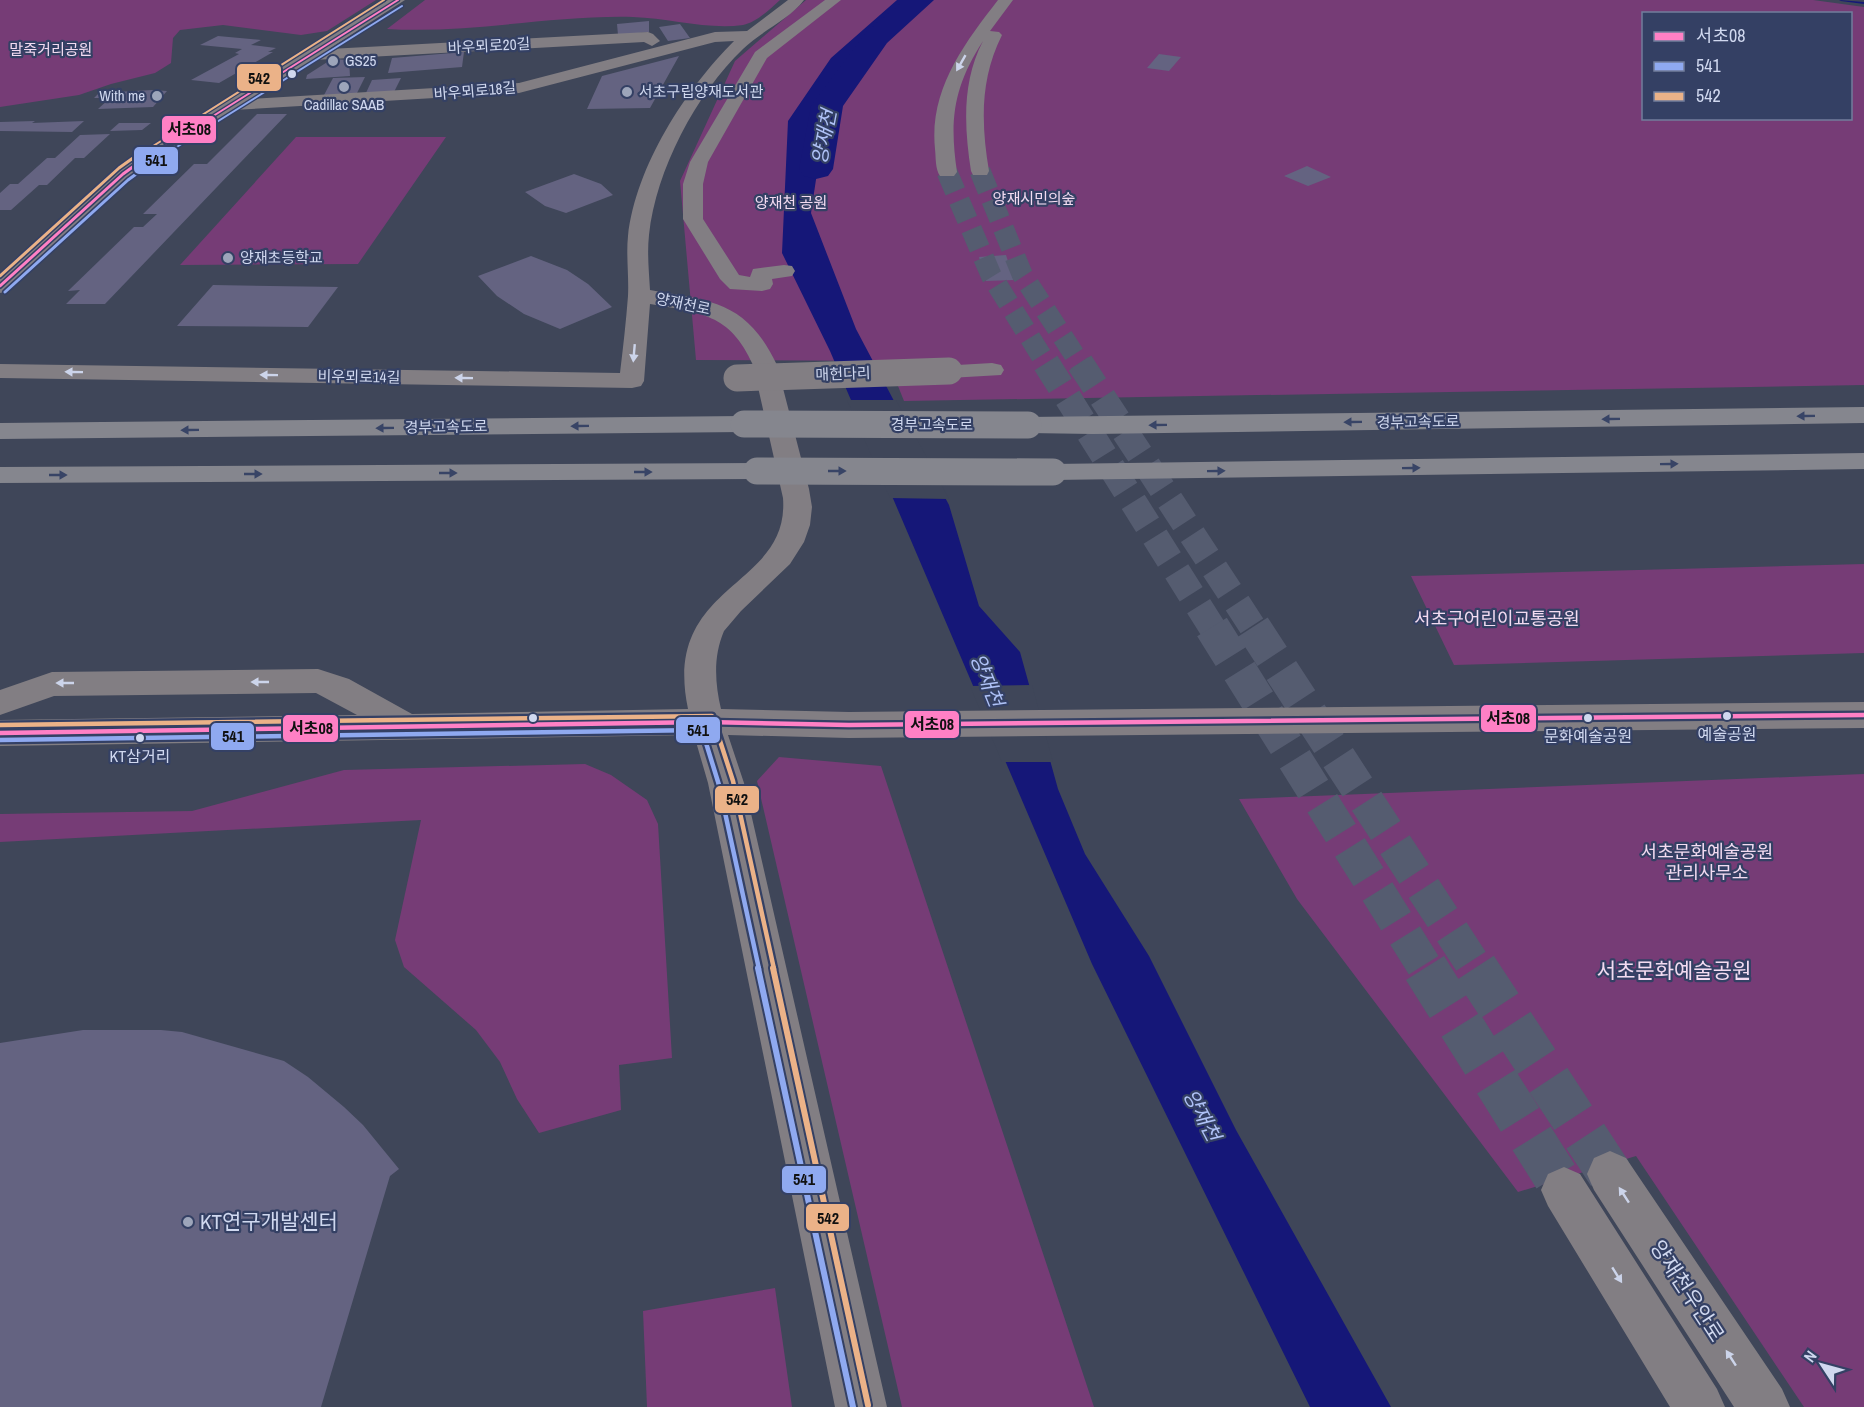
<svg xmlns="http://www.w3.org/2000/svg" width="1864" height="1407" font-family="'Archivo Narrow','Noto Sans KR',sans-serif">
<rect width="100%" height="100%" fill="#3f4659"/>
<path fill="#763c76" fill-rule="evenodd" d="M0 0H376L327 31 301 35 223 25 180 30 173 38 171 63 155 73 111 84 79 95 0 107Z
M425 0H780C770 9 757 22 743 25 708 30 669 18 633 17 551 15 469 34 387 29Z
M806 0H1813L1864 7V385L904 401 888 361 696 360 680 181 735 61ZM1644 14H1850V118H1644Z
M296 137H446L358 264 180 265Z
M1864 564V653L1454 665 1411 576Z
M779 757 881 766 1094 1407H902L757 781Z
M585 764 611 775 647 800 658 824 672 1058 619 1065 621 1110 539 1133 517 1099 500 1062 476 1030 404 967 395 940 421 820 0 842V814L192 811 344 770Z
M1864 774V1407H1804L1636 1156 1518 1192 1297 899 1239 799Z
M775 1288 792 1407H647L643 1311Z"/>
<path fill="#151778" d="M897 0H930L877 37 827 106 811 213 856 329 949 505 979 606 1020 652 1058 789 1085 854 1149 956 1236 1130 1391 1407H1310L1092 964 830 351 782 253 788 121 831 58Z"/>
<path fill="#3f4659" d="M847 400H896L949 499 890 498Z
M1032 685 1053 762H1002L970 686Z"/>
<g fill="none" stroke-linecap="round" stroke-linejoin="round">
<path fill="#151778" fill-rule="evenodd" d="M1839 0 1864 2V4L1841 1Z"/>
<path fill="#151778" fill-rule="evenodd" d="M905 0H934L887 43 843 106 833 169 828 176 816 179 804 176 799 169 811 106 867 31Z"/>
</g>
<path fill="#646381" d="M649 21V32L618 35 617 24Z
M680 24 690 38 668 41 659 27Z
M218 36 261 40 251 45 276 48 268 52H273L219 83 191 80 239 54 235 53 242 49 200 45Z
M464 52 462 67 388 73 392 58Z
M1159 54 1181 57 1169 71 1147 68Z
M679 56 650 108 587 109 602 76Z
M332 59 349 60 350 76 306 79 307 75Z
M365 77 356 95 323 97 333 78Z
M401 78 393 94 365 95 372 80Z
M152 90 167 91 153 107 98 109 110 98H94L99 93Z
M257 114H287L105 304H66L80 290 68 291 134 227H143L157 214H143L194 164H207Z
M35 121 32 123 84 121 72 132 0 131V122Z
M119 123H151L142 130 110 131Z
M110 134 84 158H75L47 185H39L11 210H0V193L10 184H18L47 158H55L80 135Z
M1307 166 1331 177 1308 186 1284 176Z
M574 174 601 184 613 195 566 213 545 206 525 192Z
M1006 255 1014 280 986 281 979 257Z
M531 256 567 270 588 284 612 307 560 329 524 314 497 296 478 276Z
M213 285 338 287 308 327 177 326Z
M83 1030H161L182 1032 284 1061 308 1077 344 1107 363 1125 399 1169 390 1176 321 1407H0V1043Z"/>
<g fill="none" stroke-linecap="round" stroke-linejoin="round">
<path stroke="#555c70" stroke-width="21" stroke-dasharray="21 10" stroke-linecap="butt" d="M980 171 1022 274 1081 365
M947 172 991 275 1047 365"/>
<path stroke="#555c70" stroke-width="27" stroke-dasharray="27 14" stroke-linecap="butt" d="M1046 363 1213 629
M1080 363 1254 629"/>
<path stroke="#555c70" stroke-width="35" stroke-dasharray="35 17" stroke-linecap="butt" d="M1212 627 1426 969
M1253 627 1476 969"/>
<path stroke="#555c70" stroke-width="45" stroke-dasharray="45 22" stroke-linecap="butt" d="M1425 968 1564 1190
M1475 968 1610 1174"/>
<path fill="#827e83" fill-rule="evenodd" d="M388 0H405L329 49 648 32 653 34 660 41 652 46 644 42 313 60 251 99 519 83 715 32 747 31 788 0H804C789 20 761 31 743 49 696 94 656 170 649 235 647 253 649 272 650 290 713 301 747 302 777 365L809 489 812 507 810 525 804 542 790 564 741 611 724 631C713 657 715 683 721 709L849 712 1864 702V728L849 738 728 735 744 783 887 1407H835L708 783 694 735 0 746V720L357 715 316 693 54 696 0 715V690L52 672 318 669 349 679 412 714 688 709C661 581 790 590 783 498L753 365C730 313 700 313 650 304L644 381 641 386 632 388 0 378V364L620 373C623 348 626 322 628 296 629 276 626 255 628 236 636 166 685 90 734 41L715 42 519 93 233 110 130 178 8 291 0 293V274L116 170 160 140Z
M825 0H841L767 58 708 162 703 184V219L739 275 750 277 753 269 784 265 792 266 795 271 792 276 772 279 773 284 770 289 762 291 730 289 720 279 683 219V184L690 162 755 52Z
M998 0H1013L990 31 999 32 1002 35C980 79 981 123 989 171L987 175H973L971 171C964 126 962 81 983 41 954 86 949 119 957 172L954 176H940C935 169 936 158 935 149 929 90 964 44 998 0Z
M992 363 1001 365 1004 370 1001 375 949 378 940 376 937 371 940 366Z
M1610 1151 1626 1158 1782 1389 1790 1407H1734L1594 1190 1587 1174 1594 1158Z
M1564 1167 1580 1174 1717 1389 1725 1407H1670L1548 1206 1541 1190 1548 1174Z"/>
<path fill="#85868e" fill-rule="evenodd" d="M1864 407V423L1093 434 1028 433 1019 430 1015 425 1019 420 1028 417Z
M744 416 753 419 757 424 753 429 744 432 0 439V423Z
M1864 453V469L1053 480 1043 478 1040 472 1043 466 1053 464Z
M757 463 767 465 770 471 767 477 757 479 0 483V467Z"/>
<path stroke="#827e83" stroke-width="27" d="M737 378 949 371"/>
<path stroke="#85868e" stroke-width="27" d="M744 424 1028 425
M757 471 1053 472"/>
<defs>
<path id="bus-1-far2" d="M143 160 398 0"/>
<path id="bus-1-far1" d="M0 286 123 174 145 158"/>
<path id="bus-1" d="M0 733 707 722 849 725 1864 715"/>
<path id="bus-2-far3" d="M156 160 402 6"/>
<path id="bus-2-far2" d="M5 292 128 180 158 158"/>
<path id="bus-2-far1" d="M0 740 702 730 719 785 759 969"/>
<path id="bus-2" d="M758 968 853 1407"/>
<path id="bus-3-far3" d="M131 160 384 0"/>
<path id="bus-3-far2" d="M0 276 119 168 133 158"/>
<path id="bus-3-far1" d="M0 725 712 716 733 781 774 969"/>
<path id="bus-3" d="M773 968 868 1405"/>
</defs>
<use href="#bus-1-far2" stroke="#344064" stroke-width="4.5"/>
<use href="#bus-1-far1" stroke="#344064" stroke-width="6"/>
<use href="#bus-1" stroke="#344064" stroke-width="9"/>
<use href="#bus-2-far3" stroke="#344064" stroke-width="4.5"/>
<use href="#bus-2-far2" stroke="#344064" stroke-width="6"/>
<use href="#bus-2-far1" stroke="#344064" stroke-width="9"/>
<use href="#bus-2" stroke="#344064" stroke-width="10"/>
<use href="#bus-3-far3" stroke="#344064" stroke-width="4.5"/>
<use href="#bus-3-far2" stroke="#344064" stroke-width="6"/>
<use href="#bus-3-far1" stroke="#344064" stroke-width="9"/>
<use href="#bus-3" stroke="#344064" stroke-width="10"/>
<use href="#bus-1-far2" stroke="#ff80c5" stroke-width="2"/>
<use href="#bus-1-far1" stroke="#ff80c5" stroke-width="3"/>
<use href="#bus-1" stroke="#ff80c5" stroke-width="4.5"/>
<use href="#bus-2-far3" stroke="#8fa9f0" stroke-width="2"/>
<use href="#bus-2-far2" stroke="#8fa9f0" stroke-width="3"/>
<use href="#bus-2-far1" stroke="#8fa9f0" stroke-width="4.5"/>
<use href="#bus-2" stroke="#8fa9f0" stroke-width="6"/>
<use href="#bus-3-far3" stroke="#ebb288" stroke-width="2"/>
<use href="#bus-3-far2" stroke="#ebb288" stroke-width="3"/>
<use href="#bus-3-far1" stroke="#ebb288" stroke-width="4.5"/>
<use href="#bus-3" stroke="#ebb288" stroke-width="6"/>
</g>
<defs><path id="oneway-solid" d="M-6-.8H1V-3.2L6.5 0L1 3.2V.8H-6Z" transform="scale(1.5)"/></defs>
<g fill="#ccd4ea">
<use href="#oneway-solid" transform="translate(961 63) rotate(120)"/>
<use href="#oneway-solid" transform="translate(634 353) rotate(95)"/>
<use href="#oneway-solid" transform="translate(74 372) rotate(-179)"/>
<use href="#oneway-solid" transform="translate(269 375) rotate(-179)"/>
<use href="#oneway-solid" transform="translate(464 378) rotate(-179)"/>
<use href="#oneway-solid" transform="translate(260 682) rotate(180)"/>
<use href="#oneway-solid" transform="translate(65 683) rotate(180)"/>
<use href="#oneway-solid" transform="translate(1624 1195) rotate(-123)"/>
<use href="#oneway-solid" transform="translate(1617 1275) rotate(58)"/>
<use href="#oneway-solid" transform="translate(1731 1358) rotate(-123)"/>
</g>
<g fill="#384466">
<use href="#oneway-solid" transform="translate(1806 416) rotate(179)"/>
<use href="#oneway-solid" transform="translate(1611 419) rotate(179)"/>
<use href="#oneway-solid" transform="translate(1353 422) rotate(179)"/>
<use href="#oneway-solid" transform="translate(1158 425) rotate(179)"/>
<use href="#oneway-solid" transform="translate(580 426) rotate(179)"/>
<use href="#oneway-solid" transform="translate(385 428) rotate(179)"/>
<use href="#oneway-solid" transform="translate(190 430) rotate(179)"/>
<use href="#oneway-solid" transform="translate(1669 464) rotate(-1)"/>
<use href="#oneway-solid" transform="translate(1411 468) rotate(-1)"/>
<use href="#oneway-solid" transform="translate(837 471)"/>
<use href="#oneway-solid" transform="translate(1216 471) rotate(-1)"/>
<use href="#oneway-solid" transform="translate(643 472)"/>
<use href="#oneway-solid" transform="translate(448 473)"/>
<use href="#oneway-solid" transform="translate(253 474)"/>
<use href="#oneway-solid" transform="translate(58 475)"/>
</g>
<g fill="#9da5ba" stroke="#344064" stroke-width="2">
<circle cx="333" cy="61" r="6"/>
<circle cx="344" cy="87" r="6"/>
<circle cx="627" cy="92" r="6"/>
<circle cx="157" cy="96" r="6"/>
<circle cx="228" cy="258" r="6"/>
<circle cx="188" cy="1222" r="6"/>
</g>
<g fill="#d0d8ef" stroke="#344064" stroke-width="2">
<circle cx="292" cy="74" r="5"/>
<circle cx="1727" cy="716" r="5"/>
<circle cx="533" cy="718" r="5"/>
<circle cx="1588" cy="718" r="5"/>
<circle cx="140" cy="738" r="5"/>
</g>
<g text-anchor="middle" stroke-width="4.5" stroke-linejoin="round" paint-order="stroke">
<g font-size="15" fill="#d0d8ef" stroke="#344064">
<text transform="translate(489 46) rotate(-3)" y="5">바우뫼로20길</text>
<text transform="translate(475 91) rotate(-5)" y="5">바우뫼로18길</text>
<text transform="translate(683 304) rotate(12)" y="5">양재천로</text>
<text transform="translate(843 374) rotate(-2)" y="5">매헌다리</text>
<text transform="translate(359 377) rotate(1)" y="5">비우뫼로14길</text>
<text transform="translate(1418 422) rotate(-1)" y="5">경부고속도로</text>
<text x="932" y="430">경부고속도로</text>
<text transform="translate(446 427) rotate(-1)" y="5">경부고속도로</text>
</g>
<g font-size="15" fill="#f3dbf1" stroke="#344064">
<text x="51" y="55">말죽거리공원</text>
<text x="1034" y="204">양재시민의숲</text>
<text x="791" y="208">양재천 공원</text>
</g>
<g font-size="15" fill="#d0d8ef" stroke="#344064" text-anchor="start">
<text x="345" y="66">GS25</text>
<text x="639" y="97">서초구립양재도서관</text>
<text x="145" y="101" text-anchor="end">With me</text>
<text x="344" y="110" text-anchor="middle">Cadillac SAAB</text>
<text x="240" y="263">양재초등학교</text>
</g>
<g font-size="16" fill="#d0d8ef" stroke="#344064">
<text x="1727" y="740">예술공원</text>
<text x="1588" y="742">문화예술공원</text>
<text x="140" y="762">KT삼거리</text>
</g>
<g font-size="18" fill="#f3dbf1" stroke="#344064">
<text x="1497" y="625">서초구어린이교통공원</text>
<text x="1707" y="858">서초문화예술공원<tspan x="1707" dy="21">관리사무소</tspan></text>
</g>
<g font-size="20" font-style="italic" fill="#afc2f7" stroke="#344064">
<text transform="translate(824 137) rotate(-79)" y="7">양재천</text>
<text transform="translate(987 680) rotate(68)" y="7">양재천</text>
<text transform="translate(1202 1115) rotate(62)" y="7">양재천</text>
</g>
<g font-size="21" fill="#f3dbf1" stroke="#344064">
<text x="1674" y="978">서초문화예술공원</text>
</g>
<g font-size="21" fill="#d0d8ef" stroke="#344064" text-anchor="start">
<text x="200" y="1229">KT연구개발센터</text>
</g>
<g font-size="21" fill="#d0d8ef" stroke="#344064">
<text transform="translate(1687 1291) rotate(57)" y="7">양재천우안로</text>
</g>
</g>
<g stroke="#344064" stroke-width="2">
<rect x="236" y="63" width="46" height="29" rx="6" fill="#ebb288"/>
<rect x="161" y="115" width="56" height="29" rx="6" fill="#ff80c5"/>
<rect x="133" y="146" width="46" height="29" rx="6" fill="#8fa9f0"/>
<rect x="1480" y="704" width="57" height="29" rx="6" fill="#ff80c5"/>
<rect x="904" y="710" width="56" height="29" rx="6" fill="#ff80c5"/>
<rect x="282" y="714" width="57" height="29" rx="6" fill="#ff80c5"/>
<rect x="675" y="716" width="46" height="28" rx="6" fill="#8fa9f0"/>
<rect x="210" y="722" width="45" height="29" rx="6" fill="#8fa9f0"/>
<rect x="714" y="785" width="46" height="29" rx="6" fill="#ebb288"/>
<rect x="781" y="1165" width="46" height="29" rx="6" fill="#8fa9f0"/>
<rect x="805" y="1203" width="45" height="29" rx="6" fill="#ebb288"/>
</g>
<g font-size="16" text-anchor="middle" font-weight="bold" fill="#111">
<text x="259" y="84">542</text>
<text x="189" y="135">서초08</text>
<text x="156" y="166">541</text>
<text x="1508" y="724">서초08</text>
<text x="932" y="730">서초08</text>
<text x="311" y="734">서초08</text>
<text x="698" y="736">541</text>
<text x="233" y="742">541</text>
<text x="737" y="805">542</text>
<text x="804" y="1185">541</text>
<text x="828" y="1224">542</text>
</g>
<rect x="1642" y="12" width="210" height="108" fill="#344064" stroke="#727d9c" stroke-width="1.5"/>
<rect x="1654" y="32" width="30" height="9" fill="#ff80c5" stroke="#727d9c" stroke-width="1.5"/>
<text x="1696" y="42" font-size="18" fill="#d0d8ef">서초08</text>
<rect x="1654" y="62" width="30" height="9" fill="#8fa9f0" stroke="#727d9c" stroke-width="1.5"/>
<text x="1696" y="72" font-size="18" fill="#d0d8ef">541</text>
<rect x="1654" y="92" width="30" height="9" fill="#ebb288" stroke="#727d9c" stroke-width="1.5"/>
<text x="1696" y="102" font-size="18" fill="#d0d8ef">542</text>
<g transform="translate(1822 1365) rotate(306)" stroke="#344064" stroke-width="4.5" paint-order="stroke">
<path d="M0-4.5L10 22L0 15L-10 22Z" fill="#d0d8ef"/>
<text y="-9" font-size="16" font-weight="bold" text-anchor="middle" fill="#d0d8ef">N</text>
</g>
</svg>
